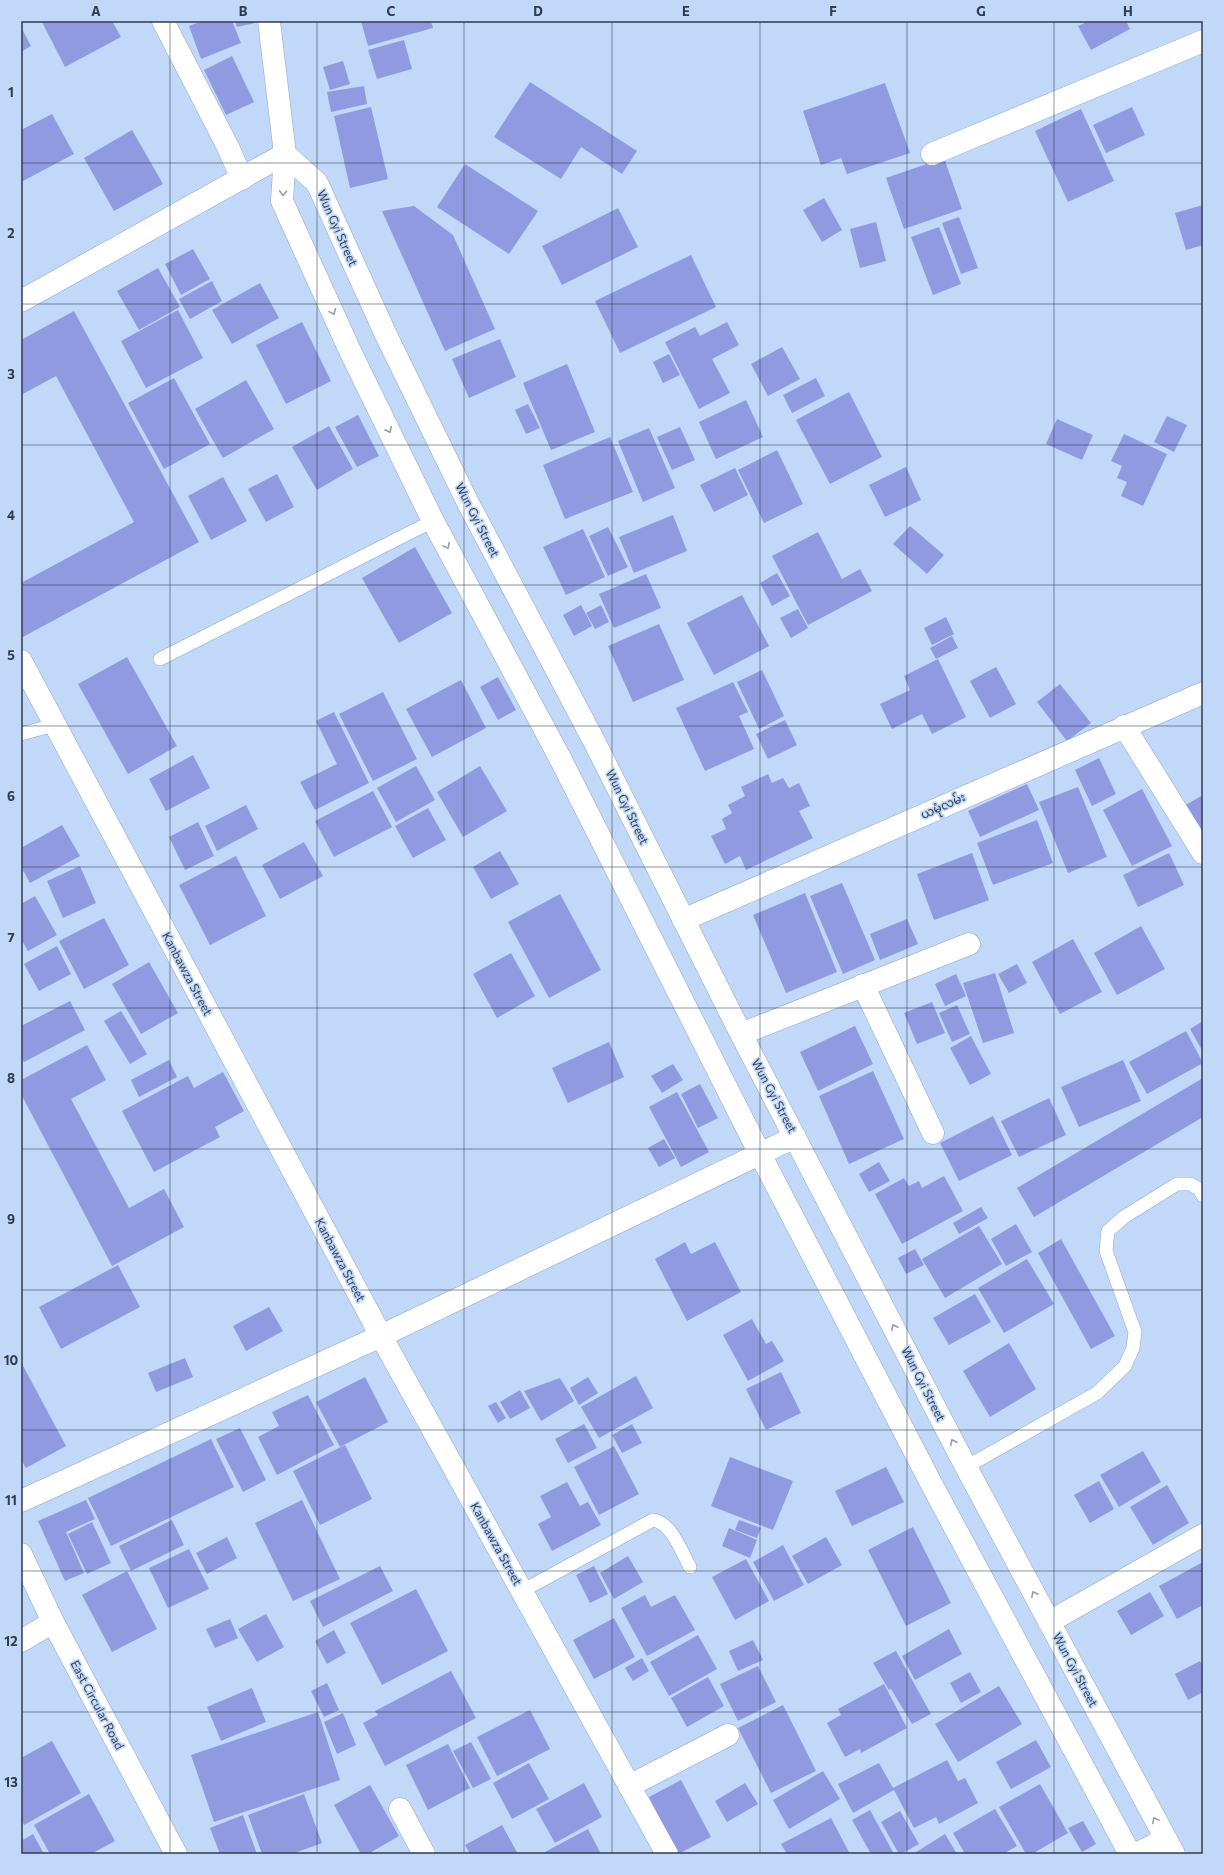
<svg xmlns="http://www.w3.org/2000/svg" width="1224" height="1875" font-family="Commissioner,'Noto Sans Myanmar',sans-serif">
<rect width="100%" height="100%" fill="#c1d8f9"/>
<path fill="#909ae0" d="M44 21H112L121 37 65 67 42 22Z
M202 21H232L241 43 201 59 189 26Z
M235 21H255V23L237 27Z
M361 21H431L433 28 368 46Z
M1089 21H1126L1130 29 1091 50 1078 26Z
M21 27 31 46 21 52Z
M404 40 412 69 377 79 368 50Z
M232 56 254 102 226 115 204 70Z
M343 61 350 84 330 90 323 67Z
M530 82 637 151 622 174 581 147 561 179 494 137Z
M885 83 910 153 847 174 841 158 821 165 803 111Z
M364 86 367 104 331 112 327 92Z
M371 107 388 179 350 188 334 116Z
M1132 107 1145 135 1106 153 1093 125Z
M1081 109 1114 181 1068 202 1035 131Z
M52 114 74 154 21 182V130Z
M132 130 163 184 114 211 84 158Z
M944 158 962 209 904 229 886 178Z
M465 164 538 211 509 254 437 207Z
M824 198 842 230 822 242 803 210Z
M1203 205V245L1186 250 1175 213Z
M414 206 453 235 495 329 445 351 382 211Z
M618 208 638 247 562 285 542 246Z
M959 217 978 268 961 274 942 223Z
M876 222 886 261 860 268 850 229Z
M939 227 961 284 933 295 911 237Z
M193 249 210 279 181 295 165 264Z
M691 255 716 307 620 353 595 301Z
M158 268 180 307 139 330 117 291Z
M212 281 222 301 190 319 179 299Z
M260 283 279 318 232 344 212 310Z
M178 310 203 358 146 388 121 341Z
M74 311 199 542 21 638V583L134 522 56 376 21 395V340Z
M302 322 331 381 286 404 256 345Z
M727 322 739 345 712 359 730 393 699 409 665 342 695 327 700 336Z
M500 339 516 377 469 398 452 359Z
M782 347 800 379 768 396 751 364Z
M669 354 680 375 663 383 653 362Z
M567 364 595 432 551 450 523 383Z
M174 378 210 444 164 469 128 403Z
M816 378 825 396 792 413 783 395Z
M246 380 274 429 223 458 195 409Z
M849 392 882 457 830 484 796 420Z
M746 400 763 437 716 459 699 422Z
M528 404 540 428 526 434 515 410Z
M358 415 379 456 357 467 335 427Z
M1167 416 1187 425 1174 452 1154 442Z
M1057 419 1093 435 1082 460 1046 444Z
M329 426 353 469 317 490 292 447Z
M680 427 695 460 672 470 657 437Z
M649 428 675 488 643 502 618 441Z
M1124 434 1167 454 1143 506 1121 496 1127 482 1117 478 1122 466 1111 461Z
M610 437 633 492 565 519 543 465Z
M777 450 803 504 764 523 738 470Z
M906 467 921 500 885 517 869 485Z
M735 468 748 495 714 512 700 485Z
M277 474 294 507 266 522 248 489Z
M223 477 247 521 211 540 188 496Z
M673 515 687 551 634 573 619 537Z
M910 526 944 555 927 574 893 544Z
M608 527 628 567 608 576 589 536Z
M583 529 605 577 566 595 543 547Z
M818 532 842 579 860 569 872 591 808 625 772 556Z
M415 547 452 613 399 643 362 578Z
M777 573 790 596 772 606 760 583Z
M646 574 661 608 614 628 599 594Z
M742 595 769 646 714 675 687 623Z
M581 605 592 626 574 636 563 615Z
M601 605 609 622 595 629 586 613Z
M798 609 808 628 791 638 780 618Z
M946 617 954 634 932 645 924 628Z
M659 624 684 680 633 702 608 646Z
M952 636 958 648 936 659 930 648Z
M127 657 177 746 128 774 78 684Z
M938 659 966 717 932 734 922 714 892 729 880 704 910 690 904 676Z
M996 667 1016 704 990 718 970 681Z
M762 670 784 716 759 729 737 682Z
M498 677 516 710 498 720 480 687Z
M461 680 486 728 432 757 406 709Z
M733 682 748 712 739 716 754 749 705 771 676 708Z
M1060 684 1091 723 1067 741 1037 702Z
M383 692 417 759 373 781 339 714Z
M334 712 369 783 315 810 300 782 337 764 316 721Z
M785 720 797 745 768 759 756 734Z
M193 755 210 788 166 811 149 779Z
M1099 758 1116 794 1092 806 1075 770Z
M416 766 435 800 396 822 377 788Z
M480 766 507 811 463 837 437 792Z
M768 774 772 783 783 778 789 788 799 783 810 806 799 811 813 838 746 870 740 856 725 864 711 836 726 829 722 819 732 813 728 805 745 796 741 787Z
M1027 784 1039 810 980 837 968 811Z
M1078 787 1107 857 1068 873 1039 802Z
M1142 789 1172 846 1132 866 1103 810Z
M373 791 392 827 334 857 315 821Z
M1203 795V841L1184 806Z
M246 805 258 829 217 851 205 826Z
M428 808 446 840 413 858 395 826Z
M1037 820 1053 863 993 885 977 843Z
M198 822 214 856 185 870 169 837Z
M62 825 80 856 30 883 21 867V848Z
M304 842 323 876 280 899 262 865Z
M500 851 519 884 491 899 473 867Z
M972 853 989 900 934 920 917 874Z
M1169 853 1184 885 1138 907 1123 875Z
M236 856 266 916 210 945 179 885Z
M80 866 96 903 63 918 47 881Z
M842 883 875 960 843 974 810 896Z
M805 893 837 972 786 993 753 915Z
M560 894 601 970 549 998 508 922Z
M35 896 57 935 28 951 21 939V904Z
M104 918 129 965 84 989 59 941Z
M907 919 918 944 880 960 870 934Z
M1141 926 1165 969 1117 995 1094 953Z
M1073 939 1102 992 1060 1014 1032 962Z
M57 946 71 974 39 991 24 964Z
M511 953 535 996 497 1018 473 974Z
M149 962 178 1013 141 1034 112 984Z
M1017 964 1027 983 1009 993 998 974Z
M995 973 1014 1033 983 1043 963 983Z
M956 974 966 996 945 1006 935 984Z
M70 1001 85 1030 24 1062 21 1056V1026Z
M932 1002 945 1033 917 1044 904 1013Z
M957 1005 970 1034 952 1042 939 1013Z
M121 1011 147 1054 130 1064 104 1021Z
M1203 1021V1052L1190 1029Z
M855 1026 873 1064 818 1091 800 1052Z
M1186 1031 1203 1063 1147 1094 1129 1062Z
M971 1036 991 1074 970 1085 950 1048Z
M609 1042 624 1077 568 1103 552 1068Z
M87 1045 106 1080 71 1099 129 1208 164 1189 184 1227 112 1266 21 1094V1080Z
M169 1060 177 1077 139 1097 131 1080Z
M1123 1060 1141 1101 1079 1127 1061 1087Z
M673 1064 683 1080 662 1093 651 1076Z
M873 1071 904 1139 849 1164 819 1096Z
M223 1072 244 1111 215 1127 220 1137 154 1172 122 1111 188 1076 194 1088Z
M1203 1078V1117L1034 1217 1017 1188Z
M700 1084 718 1118 698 1128 681 1094Z
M677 1092 709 1152 681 1167 649 1107Z
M1049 1098 1066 1135 1019 1157 1001 1121Z
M993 1116 1012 1155 959 1181 940 1143Z
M664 1139 675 1158 659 1167 648 1148Z
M879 1162 890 1181 869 1192 859 1174Z
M944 1176 963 1211 902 1244 875 1194 904 1178 909 1186 919 1181 922 1188Z
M981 1207 988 1218 959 1234 953 1223Z
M1016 1224 1032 1252 1006 1266 991 1239Z
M979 1226 1002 1264 945 1298 922 1259Z
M1061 1239 1115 1336 1091 1349 1038 1253Z
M685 1242 691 1254 715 1242 741 1292 687 1321 655 1259Z
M915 1249 924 1265 906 1274 898 1258Z
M1027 1259 1054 1304 1004 1333 978 1288Z
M118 1265 140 1307 61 1349 39 1307Z
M975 1294 991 1322 949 1345 933 1318Z
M269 1307 283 1331 246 1351 233 1326Z
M752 1319 766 1344 772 1341 784 1361 748 1381 723 1335Z
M1009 1343 1036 1389 990 1417 963 1371Z
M185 1358 193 1377 156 1392 148 1373Z
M21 1362 66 1446 26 1468 21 1460Z
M781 1372 801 1413 766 1430 746 1389Z
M636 1376 653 1408 599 1438 581 1407Z
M365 1377 388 1422 340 1447 316 1402Z
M588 1377 598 1393 579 1405 570 1388Z
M560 1378 574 1401 541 1421 524 1391Z
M520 1390 530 1408 510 1419 500 1402Z
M308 1395 334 1445 277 1475 258 1437 279 1426 272 1412Z
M496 1402 506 1418 498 1423 488 1406Z
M584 1424 597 1448 568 1463 555 1439Z
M632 1424 642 1443 622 1453 612 1435Z
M240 1428 266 1480 243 1492 216 1439Z
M211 1439 234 1487 111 1546 88 1498Z
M345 1445 372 1499 320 1525 293 1471Z
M614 1446 639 1494 599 1515 574 1467Z
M1143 1451 1161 1482 1119 1507 1100 1475Z
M730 1457 793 1481 773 1530 711 1506Z
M886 1467 904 1502 852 1526 835 1491Z
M1099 1481 1114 1509 1090 1523 1074 1495Z
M567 1482 580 1506 588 1502 601 1525 552 1551 538 1524 551 1517 540 1496Z
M1167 1485 1189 1523 1153 1545 1130 1507Z
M86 1500 95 1519 66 1532 84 1573 65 1581 38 1521Z
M302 1500 340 1579 293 1601 255 1523Z
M172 1520 184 1545 131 1571 119 1546Z
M739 1520 761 1528 757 1538 735 1530Z
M92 1522 111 1563 87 1574 68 1534Z
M913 1527 951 1603 906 1626 868 1550Z
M729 1528 757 1540 750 1558 722 1546Z
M227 1537 237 1558 207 1574 196 1553Z
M826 1537 842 1565 808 1584 792 1556Z
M783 1545 804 1585 774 1601 753 1562Z
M189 1549 209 1589 168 1608 149 1568Z
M628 1556 643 1582 614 1599 600 1573Z
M746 1559 769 1601 735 1620 712 1577Z
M1203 1562V1605L1177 1619 1159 1586Z
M380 1566 393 1591 323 1627 310 1601Z
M594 1566 608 1594 590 1603 576 1575Z
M127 1571 157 1629 112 1652 82 1595Z
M416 1589 448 1651 382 1685 350 1623Z
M1150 1592 1164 1616 1131 1635 1117 1611Z
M645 1595 651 1607 675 1595 695 1630 647 1656 621 1608Z
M266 1614 284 1647 257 1662 238 1629Z
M614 1618 635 1657 594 1679 573 1640Z
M230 1619 238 1638 215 1648 206 1629Z
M949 1629 962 1654 915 1680 902 1656Z
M334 1630 346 1653 327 1664 315 1641Z
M698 1635 717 1669 669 1696 650 1662Z
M753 1640 763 1660 738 1671 729 1651Z
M896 1651 931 1714 912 1724 891 1689 889 1690 873 1663Z
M642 1658 649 1671 633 1681 625 1668Z
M1200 1661 1203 1667V1692L1188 1700 1175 1674Z
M758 1666 776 1702 738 1721 720 1684Z
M451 1671 476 1718 385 1766 363 1723 378 1715 375 1711Z
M970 1672 981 1692 961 1703 950 1683Z
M708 1677 724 1706 687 1727 671 1698Z
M327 1683 339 1710 324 1717 311 1691Z
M884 1684 907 1728 861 1753 860 1749 845 1757 827 1723 841 1715 838 1709Z
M999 1686 1022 1724 958 1762 935 1724Z
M252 1688 266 1722 221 1741 207 1707Z
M783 1705 816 1771 771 1793 738 1728Z
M530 1710 550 1749 497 1776 477 1737Z
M318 1712 340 1780 214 1822 191 1755Z
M343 1713 356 1745 337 1754 324 1722Z
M1036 1740 1051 1767 1011 1789 996 1762Z
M52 1741 81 1793 24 1825 21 1819V1758Z
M471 1742 491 1779 473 1788 453 1751Z
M448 1744 470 1788 428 1810 406 1765Z
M947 1760 958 1781 965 1778 978 1803 939 1824 936 1817 914 1828 894 1790 853 1813 838 1784 879 1763 893 1788Z
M529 1763 549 1799 512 1819 493 1783Z
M823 1771 840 1799 789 1829 773 1800Z
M681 1780 711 1837 678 1854 649 1797Z
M584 1783 602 1817 555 1843 536 1809Z
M745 1783 758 1804 727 1822 715 1801Z
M1040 1784 1068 1833 1032 1854H1026L999 1807Z
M370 1785 399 1836 368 1854H361L334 1805Z
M89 1794 115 1841 91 1854H50L34 1825Z
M304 1794 322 1843 292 1854H262L248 1815Z
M995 1809 1017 1846 1003 1854H965L953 1833Z
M870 1810 894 1854H871L852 1820Z
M900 1811 919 1844 901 1854H899L881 1822Z
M243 1815 257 1854H220L210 1828Z
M831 1818 850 1854H787L781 1844Z
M1083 1821 1096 1844 1082 1852 1068 1828Z
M502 1825 518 1854H470L465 1845Z
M588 1829 601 1854H543V1853Z
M33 1834 44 1854H21V1841Z
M945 1834 957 1854H913Z"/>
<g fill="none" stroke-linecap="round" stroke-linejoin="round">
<defs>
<path id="service" d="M160 659 433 521
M21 734 54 725
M966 1467 1097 1393 1125 1366 1133 1348 1135 1332 1106 1251 1108 1231 1124 1217 1177 1184H1190L1199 1189 1203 1196
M522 1591 653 1520C672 1523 681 1551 690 1567"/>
<path id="minor" d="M163 21 228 147 242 179
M269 21 285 154 282 201 351 353 433 521 560 758 760 1154 932 1485 1130 1854
M285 154 317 183 386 335 468 503 594 741 741 1034 966 1467 1174 1854
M932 154 1203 41
M21 301 285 154
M21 661 381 1336 667 1854
M1124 726 1203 853
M683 920 1203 693
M863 985 933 1133
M741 1034 969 944
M21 1501 381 1336 795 1137
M21 1554 53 1622 176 1854
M1049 1622 1203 1535
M21 1641 53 1622
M629 1786 728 1735
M400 1809 424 1854
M1136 1854 1166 1839"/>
</defs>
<use href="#service" stroke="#8aa6cc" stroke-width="14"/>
<use href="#minor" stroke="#8aa6cc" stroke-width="23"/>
<use href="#service" stroke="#fff" stroke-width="13"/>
<use href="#minor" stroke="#fff" stroke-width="22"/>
</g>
<defs><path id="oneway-chevron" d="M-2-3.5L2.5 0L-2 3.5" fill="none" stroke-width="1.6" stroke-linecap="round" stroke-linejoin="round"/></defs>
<g stroke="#989da6">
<use href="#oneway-chevron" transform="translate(283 193) rotate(93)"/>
<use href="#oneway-chevron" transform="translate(333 312) rotate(66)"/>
<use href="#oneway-chevron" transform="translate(389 430) rotate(64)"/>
<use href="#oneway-chevron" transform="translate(447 546) rotate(62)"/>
<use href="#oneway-chevron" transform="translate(894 1327) rotate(-117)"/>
<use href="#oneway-chevron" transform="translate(953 1442) rotate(-117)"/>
<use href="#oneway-chevron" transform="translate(1034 1594) rotate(-118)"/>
<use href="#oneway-chevron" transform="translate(1155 1820) rotate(-118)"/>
</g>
<path fill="none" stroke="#303b4c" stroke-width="1" stroke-opacity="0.55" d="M170 21V1854M317 21V1854M464 21V1854M612 21V1854M760 21V1854M907 21V1854M1054 21V1854M21 163H1203M21 304H1203M21 445H1203M21 585H1203M21 726H1203M21 867H1203M21 1008H1203M21 1149H1203M21 1290H1203M21 1430H1203M21 1571H1203M21 1712H1203"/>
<g text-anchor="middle" stroke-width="3.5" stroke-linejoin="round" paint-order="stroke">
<g font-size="12" fill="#303b4c" stroke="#c1d8f9">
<text transform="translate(337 228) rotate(66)" y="4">Wun Gyi Street</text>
<text transform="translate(477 520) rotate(63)" y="4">Wun Gyi Street</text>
<text transform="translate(943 806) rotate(-24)" y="4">ယမုံလမ်း</text>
<text transform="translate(627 807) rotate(64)" y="4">Wun Gyi Street</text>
<text transform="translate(187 974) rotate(62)" y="4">Kanbawza Street</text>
<text transform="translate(774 1096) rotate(62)" y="4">Wun Gyi Street</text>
<text transform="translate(340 1260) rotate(62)" y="4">Kanbawza Street</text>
<text transform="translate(923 1384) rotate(63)" y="4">Wun Gyi Street</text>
<text transform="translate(496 1544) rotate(61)" y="4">Kanbawza Street</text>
<text transform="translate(1075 1670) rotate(62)" y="4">Wun Gyi Street</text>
<text transform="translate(97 1705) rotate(62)" y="4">East Circular Road</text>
</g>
</g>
<rect width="1224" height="1875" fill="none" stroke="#c1d8f9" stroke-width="44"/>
<rect x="22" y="22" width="1180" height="1831" fill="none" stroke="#303b4c" stroke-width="1.5"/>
<g font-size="13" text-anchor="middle" font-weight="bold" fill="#303b4c">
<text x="96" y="16">A</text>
<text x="243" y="16">B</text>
<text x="391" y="16">C</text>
<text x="538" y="16">D</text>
<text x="686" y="16">E</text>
<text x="833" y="16">F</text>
<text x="981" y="16">G</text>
<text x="1128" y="16">H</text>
<text x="11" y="97">1</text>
<text x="11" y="238">2</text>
<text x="11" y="379">3</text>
<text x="11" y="520">4</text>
<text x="11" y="660">5</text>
<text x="11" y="801">6</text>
<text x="11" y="942">7</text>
<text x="11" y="1083">8</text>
<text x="11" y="1224">9</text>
<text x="11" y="1365">10</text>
<text x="11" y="1505">11</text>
<text x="11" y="1646">12</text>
<text x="11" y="1787">13</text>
</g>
</svg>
